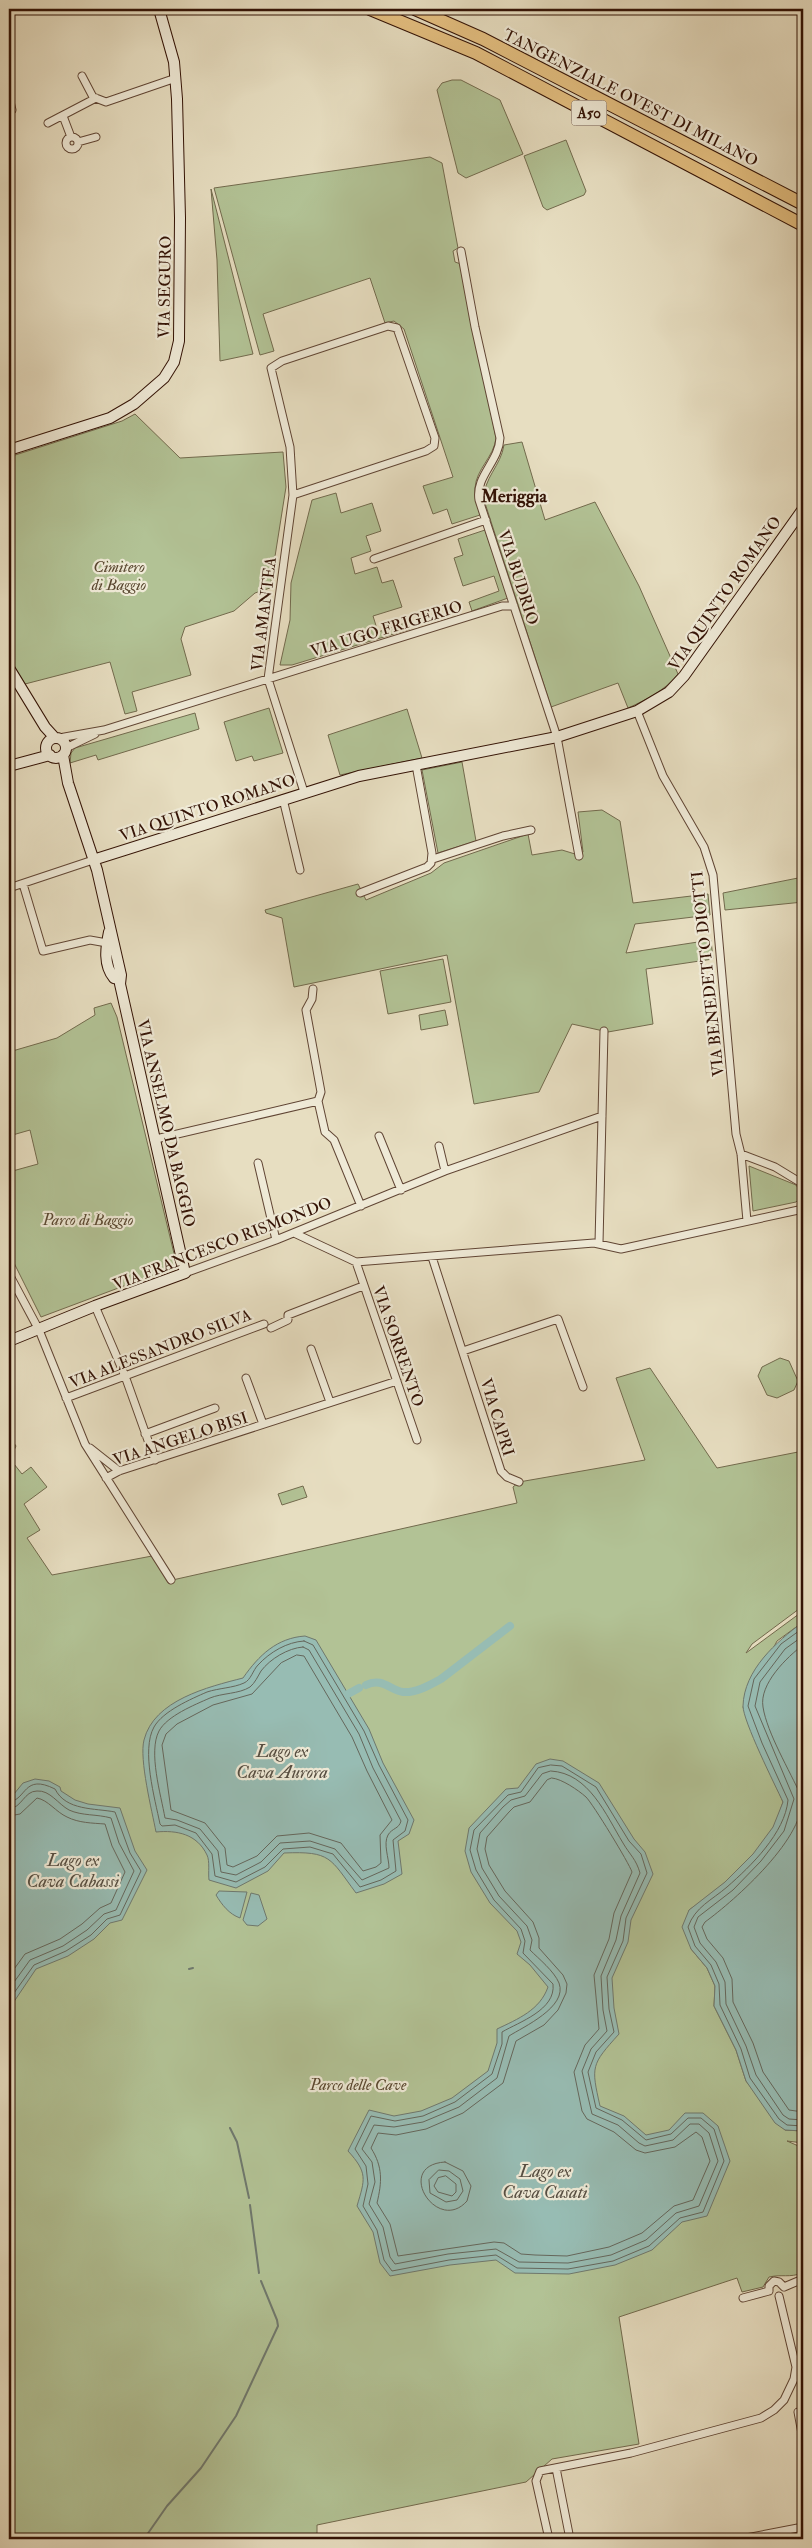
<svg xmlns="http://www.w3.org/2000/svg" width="812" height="2548" font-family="'IM FELL Double Pica',serif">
<rect width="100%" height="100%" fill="#e7dec1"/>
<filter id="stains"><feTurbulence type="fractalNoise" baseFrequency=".004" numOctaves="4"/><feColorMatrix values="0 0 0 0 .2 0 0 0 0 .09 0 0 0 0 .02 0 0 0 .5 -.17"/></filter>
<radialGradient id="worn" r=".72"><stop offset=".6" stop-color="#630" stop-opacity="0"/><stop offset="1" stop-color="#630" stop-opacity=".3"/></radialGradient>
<path fill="#b2c295" stroke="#726a4d" d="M452 80H461L500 100 523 154 466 178 458 173 437 90 442 83Z
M566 140 586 191 584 195 547 210 543 207 524 156Z
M430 157 442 163 458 248 453 251 455 262 461 264 496 438C494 457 476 469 475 488 474 497 478 506 480 515L452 524 447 509 433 514 423 486 453 477 404 329 394 321 385 323 370 278 263 314 274 351 260 355 214 188Z
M211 189 253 354 220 361 217 260Z
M135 414 180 458 283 452 286 487 270 588 255 593 234 611 185 627 181 639 191 675 132 692 137 711 125 714 110 662 25 684 9 658V457L122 421Z
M522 442 545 520 595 502 639 586 678 674C664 691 648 699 628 708L618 683 551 707 484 500C483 478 501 466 504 445Z
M336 493 341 513 372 503 381 531 366 536 371 551 351 558 355 574 377 567 382 583 393 580 402 607 373 616 378 632 408 622 410 629 292 665H280L290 620 291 583 312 500Z
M485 530 508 598 472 611 469 602 499 591 494 576 463 586 454 558 463 555 458 539Z
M269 708 283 753 254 761 252 756 236 761 224 722Z
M407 709 422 758 340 775 328 735Z
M195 713 199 729 98 760 96 755 70 763 71 753 75 748Z
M462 762 476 841 438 853 422 770Z
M602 810 620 821 633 903 708 894 710 915 635 924 626 953 711 940 713 959 646 969 653 1024 608 1032 572 1024 539 1092 474 1104 447 955 294 987 282 918 266 913 265 910 358 884 366 900 431 873 444 863 528 834 532 855 562 850 575 854 583 852 578 812Z
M803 877V902L725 910 723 893Z
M443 959 451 1002 388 1014 380 971Z
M111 1003 117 1017 177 1266 41 1317 9 1253V1172L38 1164 30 1130 9 1136V1052L57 1038 95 1015 94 1008Z
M445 1010 448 1025 421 1030 419 1015Z
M749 1166 796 1185 800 1191 799 1199 796 1202 753 1211Z
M780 1358 789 1361 798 1381 794 1390 777 1398 767 1395 758 1376 762 1367Z
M650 1368 717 1468 803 1451V1606L752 1644 746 1653 803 1611V1622L777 1641 743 1707 783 1802C780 1810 778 1820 773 1828 754 1860 720 1889 689 1910L691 1949 707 1968 715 1986 714 2006 736 2050 746 2081 785 2130 803 2131V2143L787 2141 803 2148V2273C788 2278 783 2274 769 2277L763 2287 742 2292 737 2278 619 2317 639 2444 552 2459 526 2482 317 2525V2539H9V1436L16 1446 10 1459 22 1474 31 1467 47 1487 24 1504 40 1530 27 1538 52 1575 152 1556 168 1581 517 1503 513 1487 519 1482 645 1460 616 1378Z
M303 1486 307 1497 282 1505 278 1494Z"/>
<path fill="#97bcb3" stroke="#6f786d" d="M803 1622V2131L785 2130 775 2123 746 2081 736 2050 714 2006 715 1986 707 1968 691 1949 682 1927 689 1910 725 1882 753 1854 773 1827 783 1802C775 1785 743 1721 743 1706 744 1670 776 1642 803 1622Z
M305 1636 316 1640 369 1729 383 1763 414 1820 409 1834 398 1841 402 1874 384 1884 356 1893C330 1858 331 1851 284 1853L268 1871 236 1888 209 1880C208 1873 210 1861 207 1855 197 1834 177 1830 156 1832 152 1811 139 1759 144 1740 154 1700 208 1687 243 1678 259 1655 277 1638 305 1636Z
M550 1759 563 1761 599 1783 634 1839 645 1852 653 1874 631 1920 628 1942 612 1978 614 2008 619 2034C591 2065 591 2066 600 2106L624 2116 646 2135 669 2130 685 2113H703L718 2126 730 2161 707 2216 682 2222 652 2250 615 2265 569 2274 515 2273 496 2260 450 2265 390 2276 380 2263 373 2232 357 2206C365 2179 368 2173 348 2151L369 2110 394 2116 421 2111 452 2098 488 2071 497 2043V2029C518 2019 540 2010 548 1987L530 1965 517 1954 521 1942 517 1931 490 1903 471 1872 465 1851 469 1828 506 1789 518 1788 536 1764Z
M35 1779 49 1781 60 1787 61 1791 75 1800 88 1804 120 1808 135 1851 147 1870 122 1920 110 1923 94 1939 68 1956 36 1969 9 2009V1800L23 1783Z
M219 1891 247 1892 240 1918C229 1914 222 1905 216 1895Z
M251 1893 259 1895 267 1919 258 1926 247 1925 243 1920Z"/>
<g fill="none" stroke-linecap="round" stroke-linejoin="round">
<path stroke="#65675c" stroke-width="1" d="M803 1628 781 1644 754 1679 748 1706 762 1743 788 1800C785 1833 751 1866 727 1887 712 1900 695 1907 688 1927L695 1946 711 1965 719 1984 720 2005 741 2049 750 2078 779 2119 787 2125 803 2126
M803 1636 785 1649 760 1682 755 1706 794 1799 784 1831 761 1861 733 1890 698 1917 694 1927 700 1943 716 1962 725 1982 726 2004 746 2046 756 2075 783 2115 789 2119 803 2120
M304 1641 313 1645 364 1731 379 1765 408 1820 405 1831 393 1840 396 1871 381 1880 360 1887 333 1854 310 1847 283 1849 265 1867 236 1882 215 1876 212 1854 196 1833 175 1825 162 1826 160 1824C155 1799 141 1750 154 1727 163 1711 191 1699 207 1692 219 1688 233 1688 244 1683 251 1680 253 1670 258 1665 270 1652 287 1642 304 1641Z
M803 1645C787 1657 759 1684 763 1707 767 1733 790 1771 801 1796 809 1835 734 1901 705 1922L702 1927 707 1939 723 1958 732 1979 733 2002 753 2043 763 2072 789 2110 803 2112
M303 1647 309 1650 359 1734 373 1768 401 1821C399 1829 392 1828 388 1835 383 1844 389 1858 389 1868L362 1880 335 1849 310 1841 280 1843 261 1862 236 1875 221 1872 218 1851 200 1829 177 1820 165 1818C161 1795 148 1752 159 1731 167 1716 194 1705 210 1698 222 1693 239 1694 250 1687 255 1683 258 1676 261 1671 270 1659 288 1648 303 1647Z
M297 1655 304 1656 352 1737 367 1771 392 1820 380 1835 381 1863 376 1867 363 1871 341 1843 309 1833 277 1836 257 1856 233 1867 227 1865 225 1848 205 1823 171 1810 162 1745 166 1734 177 1724 213 1705 252 1694 281 1663Z
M551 1765 562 1766 596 1787 629 1841 641 1854 647 1873 626 1918 623 1941 607 1977 609 2009 614 2032 596 2052 588 2072 596 2108 622 2120 646 2140 671 2134 688 2118H701L714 2129 724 2161 703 2212 680 2218 649 2246 613 2261 568 2269 517 2268 496 2255 449 2260 392 2271 384 2260 377 2230 363 2206 368 2184 366 2166 355 2149 371 2116 395 2121 423 2116 455 2102 492 2074 502 2044V2032C519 2022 556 2010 553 1984L523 1953 525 1941 521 1929 494 1900 476 1870 470 1850 474 1830 508 1795 521 1792 538 1768Z
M551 1771C589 1773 606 1815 623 1843 630 1855 636 1859 640 1873L621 1916 616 1940 601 1976 603 2010 607 2031 591 2049 582 2071 592 2114 618 2125 639 2143 645 2146 673 2140 690 2124H699L709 2133 718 2161 699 2206 676 2213 646 2240 611 2255 568 2263 519 2262 496 2249 448 2254 395 2264 390 2257 383 2227 369 2204 375 2182 372 2162 362 2149 374 2125 394 2127 423 2122 459 2107 497 2078 509 2036C523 2027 568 2007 559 1983 554 1971 539 1959 530 1950L532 1940 527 1926 499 1896 482 1868 477 1849 480 1833 503 1807 511 1800 525 1796 542 1774Z
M552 1778C562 1779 578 1790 586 1797 593 1804 629 1863 632 1872L614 1913 609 1939 594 1975 599 2029 585 2045 574 2072 582 2111 587 2119 614 2132 636 2150 645 2153 675 2147 696 2132 702 2137 710 2161 693 2200 674 2206 642 2233 609 2247 567 2256 535 2255 521 2254 504 2243 494 2242 398 2256 390 2224 377 2203C382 2182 383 2167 371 2148L378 2133 396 2135 426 2129 463 2113 503 2083 516 2041 544 2025 558 2010 566 1993 567 1984 563 1975 539 1948V1938L533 1922 505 1891 489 1865 485 1849 487 1837 509 1812 514 1807 530 1802 547 1780Z
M9 1802C27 1800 23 1773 55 1789 66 1811 95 1808 115 1812L130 1853 141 1871 120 1915 107 1919 91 1935 66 1951 34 1965 9 2000
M9 1809C22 1808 24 1791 37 1791 50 1790 58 1804 69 1810 82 1816 97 1814 111 1818L119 1843 134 1871 116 1910 104 1914 87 1930 63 1946 30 1960 9 1989
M9 1816 20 1814 37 1798C48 1800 56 1812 67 1817 79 1823 92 1823 105 1824L112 1846 125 1872 111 1903 100 1908 82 1924 60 1939 25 1954 9 1976
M445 2162 463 2171 471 2186 467 2201C437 2235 393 2165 445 2162Z
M439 2170 449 2171 460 2179 463 2191 457 2200 446 2202 430 2193 429 2180Z
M446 2176 456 2184V2192L452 2196 438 2192 434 2186 438 2178Z"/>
<path stroke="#6f786d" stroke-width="2" d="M189 1969 193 1968
M230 2128 237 2142 249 2198
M250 2205 259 2273
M144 2539 167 2506 201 2468 236 2416 278 2326 277 2320 261 2281"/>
<path stroke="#97bcb3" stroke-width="8" d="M366 1685C382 1677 390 1690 403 1692 416 1693 430 1685 441 1679L510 1626
M348 1694 359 1688"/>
<defs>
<path id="street" d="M82 76 93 97 106 102 176 78
M9 97 12 110
M63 116 71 137
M48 123 96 98
M66 143a6 6 0 1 1 12 0a6 6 0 1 1-12 0Z
M78 142 96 137
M461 251 475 327 500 438C499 462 475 476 479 500L557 737 579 856
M293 495 426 451 434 446 435 438 397 328 388 326 282 361 271 368 290 447 293 495 268 679 304 792
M374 559 486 520
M637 711 663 776 704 847 713 875 736 1134 741 1154 747 1221
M59 738 104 730 502 606H514
M66 748 95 734
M283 799 300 870
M433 859 503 836 531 830
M23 884 43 951 90 940 107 943
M9 888 93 860
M360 893 427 867 431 863 432 853 416 765
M313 989 312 999 306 1010 321 1092 318 1101 325 1132 334 1140 361 1206
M379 1136 401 1190
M156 1139 318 1101
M439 1146 445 1171
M741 1154 775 1167 803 1184
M258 1163 276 1240
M294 1233 356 1262 594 1243 621 1249 803 1209
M599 1243 604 1031
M432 1257 501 1471 507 1477 519 1482
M356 1262 417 1440
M185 1273 276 1240 445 1171 602 1116
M9 1274 39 1330 85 1444 171 1580
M95 1306 125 1376 155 1460
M271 1328 288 1320V1315L363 1286
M311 1349 330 1402
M463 1351 558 1319 583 1387
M246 1378 263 1424
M66 1398 264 1324
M145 1434 215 1408
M90 1448 119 1471
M106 1478 119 1471 397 1381
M784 2287 803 2279
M769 2291V2286L774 2281 779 2282 784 2287
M743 2298 769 2291
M798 2412 803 2439
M556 2468 570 2539
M549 2539 536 2481 540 2471 631 2453 761 2418 774 2410 784 2400 794 2379 796 2367 779 2296
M741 2539 803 2527"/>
<path id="secondary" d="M9 450 110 418 134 404 164 378 174 362 179 341 180 218 177 99 174 62 159 9
M9 668 45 727 55 738
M46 748a10 10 0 1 1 20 0a10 10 0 1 1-20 0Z
M9 766 50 755
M93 860 359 776 557 737 637 711 669 692 684 676 803 509
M109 932C106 947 103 965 114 978L119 979
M9 1341 95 1306 185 1273 120 984 121 975 97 870 68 783 63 755"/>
<path id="highway" d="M370 9 476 53 803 225
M415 9 483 39 803 204"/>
</defs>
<use href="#street" stroke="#604534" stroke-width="9"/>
<use href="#secondary" stroke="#331205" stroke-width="12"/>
<use href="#highway" stroke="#331205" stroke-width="14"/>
<use href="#street" stroke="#efead7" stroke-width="7"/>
<use href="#secondary" stroke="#efead7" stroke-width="10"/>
<use href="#highway" stroke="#e4bf80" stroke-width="12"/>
</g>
<g text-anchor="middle" stroke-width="4.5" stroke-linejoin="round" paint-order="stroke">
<rect fill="#efead7" stroke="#6b5344" stroke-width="1" x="571.5" y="100.5" width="35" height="25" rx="4"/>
<g font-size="15" font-weight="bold" fill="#331205">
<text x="589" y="118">A50</text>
</g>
<g font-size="16" fill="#331205" stroke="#efead7">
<text transform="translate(631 97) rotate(27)" y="6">TANGENZIALE OVEST DI MILANO</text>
<text transform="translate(164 287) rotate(-89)" y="6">VIA SEGURO</text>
<text transform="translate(519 577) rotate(72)" y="6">VIA BUDRIO</text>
<text transform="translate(724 593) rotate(-55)" y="6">VIA QUINTO ROMANO</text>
<text transform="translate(263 614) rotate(-83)" y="6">VIA AMANTEA</text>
<text transform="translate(386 628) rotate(-17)" y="6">VIA UGO FRIGERIO</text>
<text transform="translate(207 807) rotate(-18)" y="6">VIA QUINTO ROMANO</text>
<text transform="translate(707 974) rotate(-96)" y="6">VIA BENEDETTO DIOTTI</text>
<text transform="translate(167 1123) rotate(77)" y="6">VIA ANSELMO DA BAGGIO</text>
<text transform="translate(222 1243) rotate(-21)" y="6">VIA FRANCESCO RISMONDO</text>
<text transform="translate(399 1346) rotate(71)" y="6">VIA SORRENTO</text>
<text transform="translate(160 1348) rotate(-21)" y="6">VIA ALESSANDRO SILVA</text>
<text transform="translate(498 1417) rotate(73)" y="6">VIA CAPRI</text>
<text transform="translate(180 1438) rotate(-18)" y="6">VIA ANGELO BISI</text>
</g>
<g font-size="16" font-style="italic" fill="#594730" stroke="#efead7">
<text x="119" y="572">Cimitero<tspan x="119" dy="18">di Baggio</tspan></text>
<text x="88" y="1225">Parco di Baggio</text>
<text x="358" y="2090">Parco delle Cave</text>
</g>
<g font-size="18" font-weight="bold" fill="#331205" stroke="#efead7">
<text x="514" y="502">Meriggia</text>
</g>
<g font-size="18" font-style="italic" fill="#564e42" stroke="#efead7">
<text x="282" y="1757">Lago ex<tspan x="282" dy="21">Cava Aurora</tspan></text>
<text x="73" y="1866">Lago ex<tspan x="73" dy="21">Cava Cabassi</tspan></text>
<text x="545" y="2177">Lago ex<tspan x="545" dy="21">Cava Casati</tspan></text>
</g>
</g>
<rect width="812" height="2548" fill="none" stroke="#e7dec1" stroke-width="30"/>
<rect x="10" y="10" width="792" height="2528" fill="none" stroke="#331205" stroke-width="2.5"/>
<rect x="15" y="15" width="782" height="2518" fill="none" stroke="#331205"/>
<rect width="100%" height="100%" filter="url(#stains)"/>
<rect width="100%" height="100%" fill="url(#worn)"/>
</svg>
